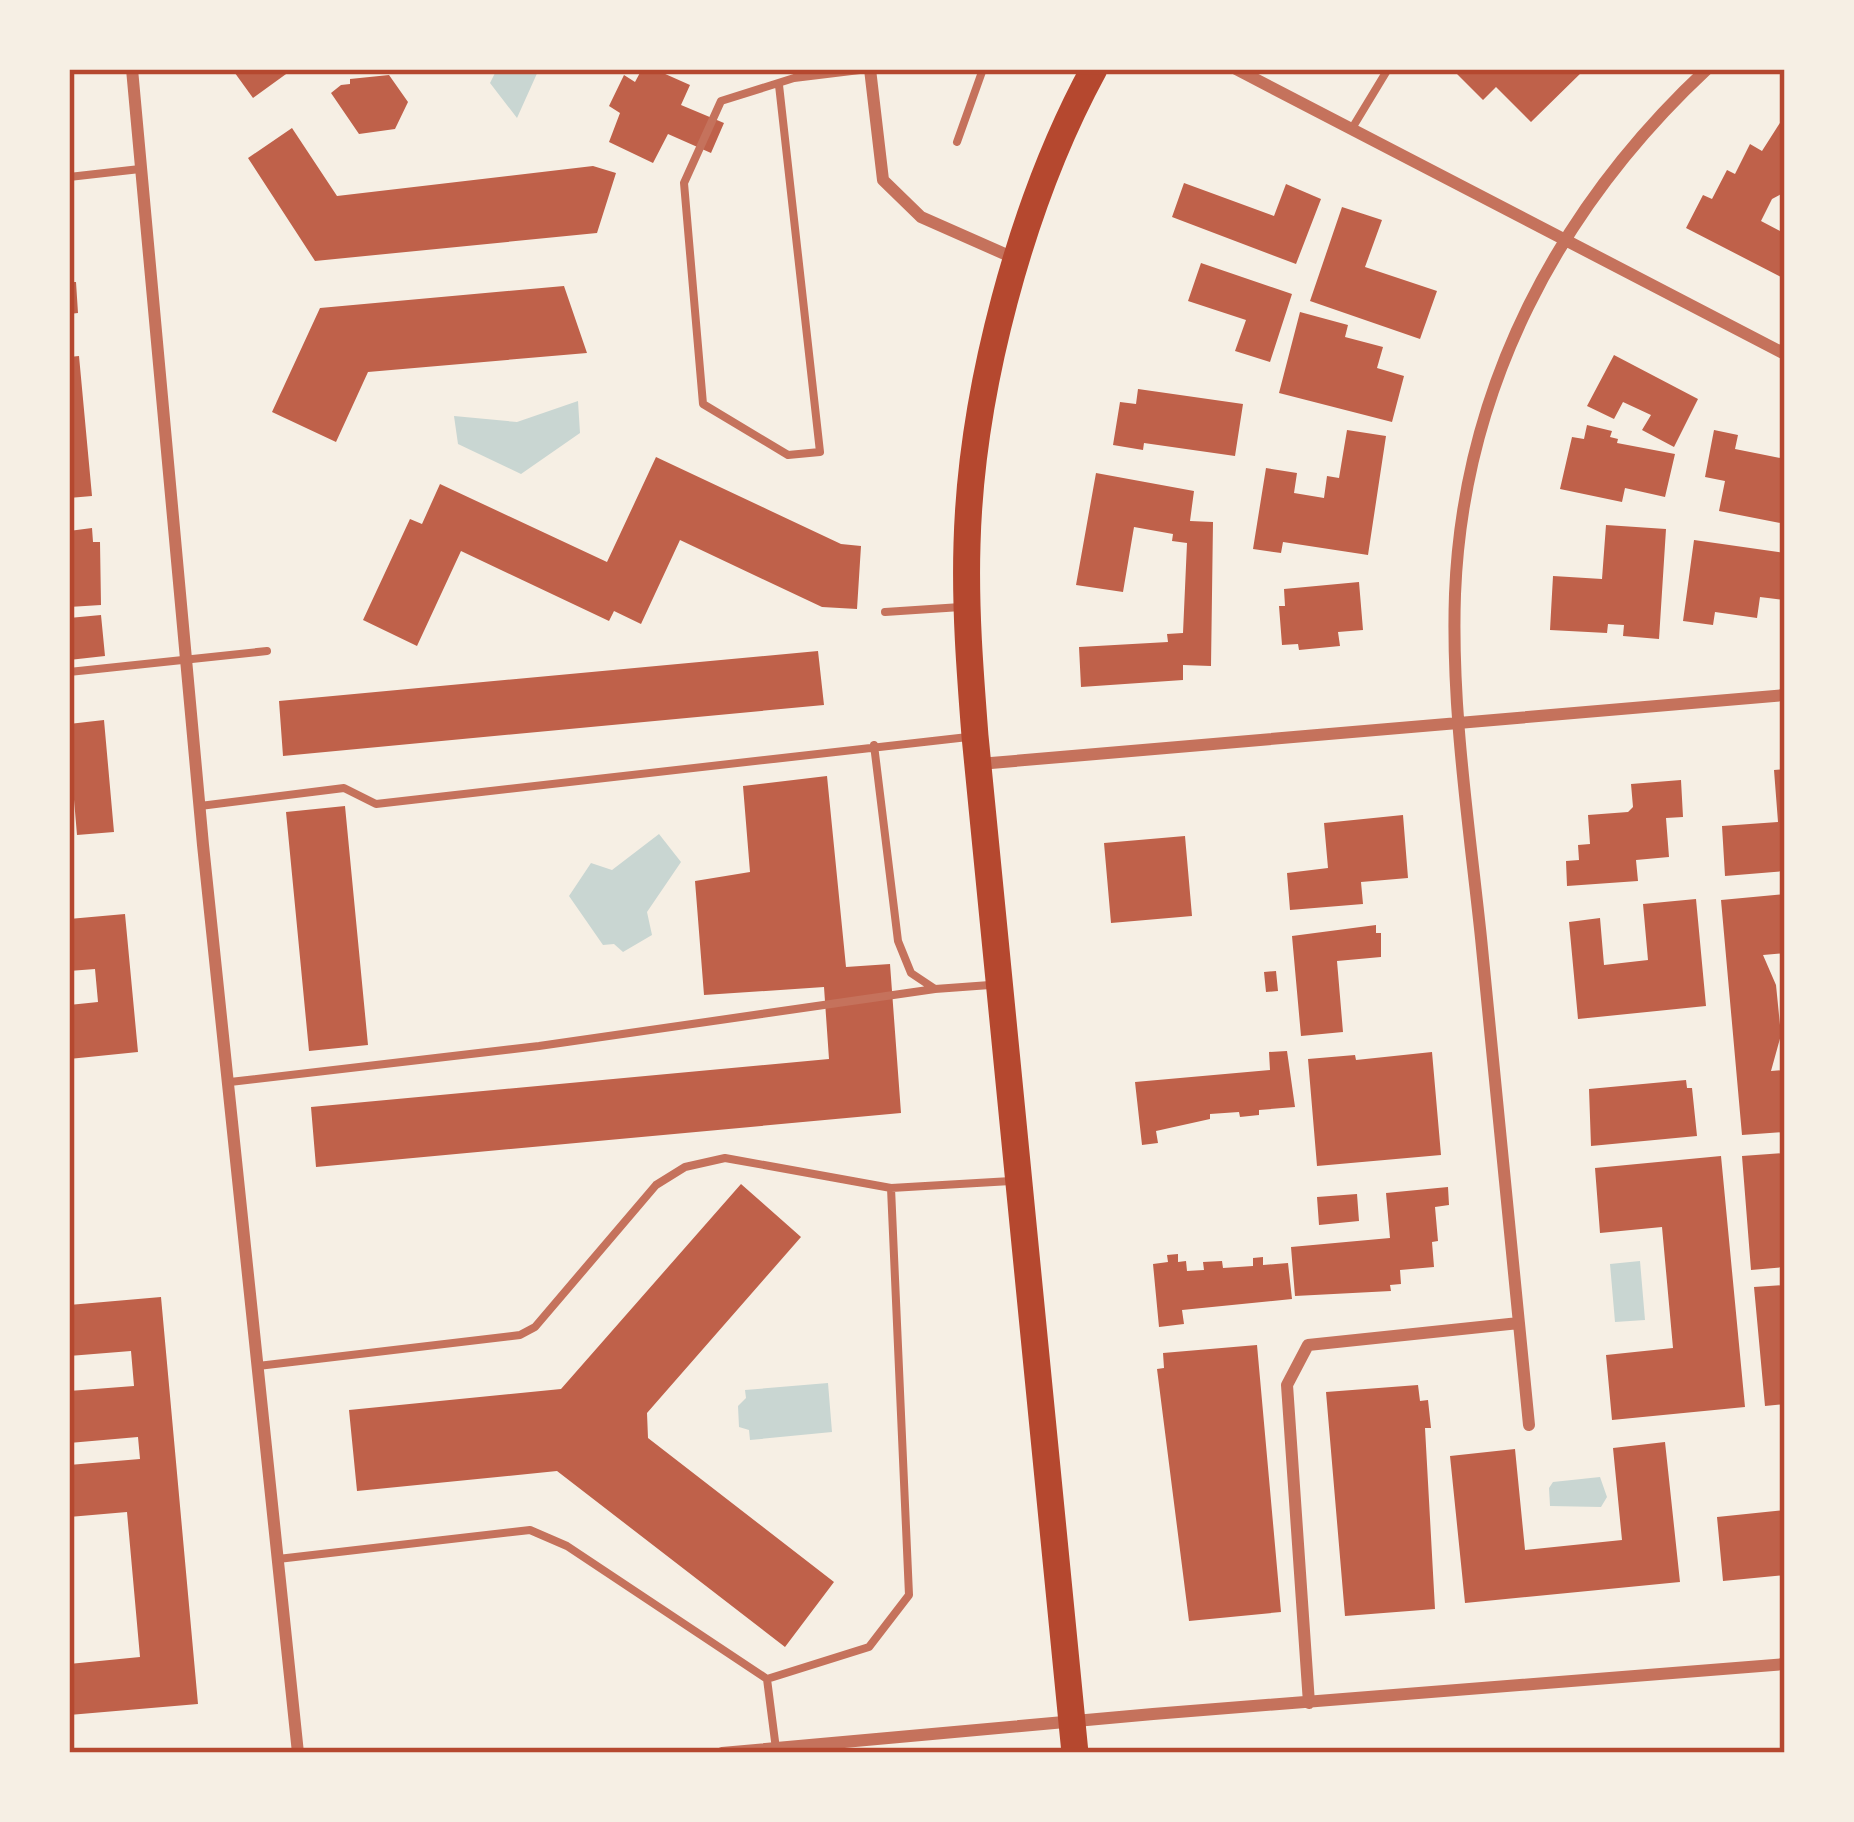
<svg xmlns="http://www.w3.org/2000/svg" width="1854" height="1822" font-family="Rubik,sans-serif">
<rect width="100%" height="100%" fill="#f6efe4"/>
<path fill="#c9d6d2" d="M497 69H539L517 118 490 83Z
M578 401 580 433 521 474 458 444 454 416 517 422Z
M659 834 681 862 647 912 652 935 623 952 614 944 603 945 569 896 591 863 612 870Z
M1640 1261 1645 1320 1615 1322 1610 1264Z
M828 1383 832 1432 750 1440 749 1430 739 1427 738 1406 746 1398 745 1390Z
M1600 1477 1607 1497 1601 1507 1550 1506 1549 1488 1553 1482Z"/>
<path fill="#bf614a" d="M232 69H293L253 98Z
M642 69H654L690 85 681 105 724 123 711 153 668 134 653 163 609 142 620 113 609 106 624 75 635 82Z
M1452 69H1585L1531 122 1496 87 1483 100Z
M389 75 408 102 395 129 359 134 331 93 341 85 350 84V79Z
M1785 115V192L1772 199 1761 221 1780 231 1785 220V279L1686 228 1703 195 1712 199 1727 170 1735 174 1750 144 1762 151Z
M292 128 337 196 593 166 616 173 597 233 315 261 248 158Z
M1184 183 1274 216 1286 184 1321 199 1296 264 1172 217Z
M1342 207 1382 220 1365 267 1437 291 1420 339 1310 301Z
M1201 263 1292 294 1270 362 1235 351 1246 320 1188 301Z
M69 282H76L78 313 69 314Z
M564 286 587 353 368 372 336 442 272 412 320 308Z
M1300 312 1348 325 1345 337 1383 347 1377 368 1404 376 1392 422 1279 393Z
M1614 355 1698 399 1674 447 1642 430 1651 415 1623 402 1614 419 1587 406Z
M79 356 92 496 69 498V357Z
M1138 389 1243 404 1235 456 1144 443 1143 450 1113 445 1120 402 1136 404Z
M1587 425 1612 431 1610 437 1618 439 1617 443 1675 454 1665 497 1625 488 1622 502 1560 489 1572 437 1584 439Z
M1347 430 1386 436 1368 555 1283 542 1281 553 1253 549 1266 468 1297 473 1294 493 1324 498 1327 476 1339 478Z
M1714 430 1738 435 1735 449 1785 459V524L1719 511 1725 481 1705 477Z
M656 457 841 544 861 546 857 609 822 607 680 540 641 624 614 611 609 621 461 551 417 646 363 620 410 519 422 524 440 484 607 562Z
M1096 473 1194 491 1190 521 1213 522 1211 666 1183 665V680L1081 687 1079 647 1168 642 1167 634 1183 633 1187 543 1172 541 1173 534 1134 527 1123 592 1076 585Z
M1606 525 1666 529 1659 639 1623 636 1624 625 1608 624 1607 633 1550 630 1553 576 1602 579Z
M92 528 93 542H100L101 605 69 607V531Z
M1694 540 1785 553V600L1760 597 1757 618 1715 612 1713 625 1683 621Z
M1359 582 1363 630 1338 632 1340 646 1299 650 1298 644 1282 645 1279 606H1285L1284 589Z
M101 615 105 656 69 660V618Z
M818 651 824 705 283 756 279 701Z
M104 720 114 832 77 835 72 776 69 777V724Z
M1785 769V871L1725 876 1722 826 1778 822 1774 770Z
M827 776 846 967 890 964 901 1113 316 1167 311 1107 829 1059 824 987 704 995 695 881 750 872 743 786Z
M1681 780 1683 817 1666 818 1669 857 1636 860 1638 881 1567 886 1566 861 1579 860 1578 845 1590 844 1588 815 1628 812 1633 807 1631 784Z
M345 806 368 1045 309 1051 286 812Z
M1403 815 1408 878 1361 882 1363 904 1290 910 1287 873 1328 868 1324 823Z
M1185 836 1192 916 1111 923 1104 843Z
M1785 894V953L1763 955 1776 985 1781 1035 1771 1071 1785 1070V1132L1742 1135 1721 900Z
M1696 899 1706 1006 1578 1019 1569 922 1600 918 1604 965 1648 960 1643 904Z
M125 914 138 1052 69 1059V1005L98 1002 95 969 69 971V919Z
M1376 925V933H1381V957L1337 961 1343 1032 1301 1036 1292 936Z
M1276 971 1278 991 1266 992 1264 972Z
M1287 1051 1295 1107 1259 1110V1115L1240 1117 1239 1112 1210 1114V1119L1156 1131 1158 1143 1142 1145 1135 1082 1270 1070 1269 1052Z
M1432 1052 1441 1155 1317 1166 1308 1059 1355 1055 1356 1060Z
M1686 1080 1687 1088H1692L1697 1136 1591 1146 1589 1089Z
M1785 1153V1267L1751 1270 1742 1156Z
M1721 1156 1745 1407 1612 1420 1606 1355 1673 1348 1662 1227 1600 1233 1595 1168Z
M741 1184 801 1237 647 1413 648 1438 834 1582 785 1647 557 1471 357 1491 349 1410 561 1389Z
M1448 1187 1449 1205 1435 1207 1438 1241 1432 1242 1434 1267 1400 1270 1401 1284 1390 1285 1391 1291 1295 1296 1291 1247 1390 1238 1386 1193Z
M1357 1194 1359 1221 1319 1225 1317 1197Z
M1178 1254V1262L1186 1261 1187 1271 1204 1270 1203 1262 1222 1261 1223 1268 1253 1266V1258L1263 1257V1265L1288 1263 1292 1299 1182 1310 1184 1324 1159 1327 1153 1264 1168 1262 1167 1255Z
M1785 1285V1404L1765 1406 1754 1287Z
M161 1297 198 1704 69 1715V1664L140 1657 127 1512 69 1517V1465L140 1459 138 1437 69 1443V1391L134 1386 131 1351 69 1356V1305Z
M1257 1345 1281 1612 1189 1621 1157 1369 1164 1368 1163 1353Z
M1418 1385 1420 1401 1428 1400 1431 1428H1425L1435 1609 1345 1616 1326 1392Z
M1665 1442 1680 1582 1465 1603 1450 1456 1515 1449 1525 1550 1622 1540 1613 1448Z
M1785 1510V1575L1723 1581 1717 1517Z"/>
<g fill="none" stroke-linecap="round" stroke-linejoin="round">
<path stroke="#c5725c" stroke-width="8" d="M779 85 820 452 788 455 703 404 684 183 721 101 794 78 868 69
M1351 130 1388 69
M957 142 983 69
M69 177 140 169
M885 612 961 607
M69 672 267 651
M874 745 898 941 911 973 935 989 990 985
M200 806 344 788 376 804 968 737
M230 1082 539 1046 935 989
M258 1366 520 1335 535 1327 656 1185 685 1167 725 1158 891 1188 1011 1181
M278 1559 530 1530 567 1546 767 1679 776 1749
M767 1679 869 1647 909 1595 891 1188"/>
<path stroke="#c5725c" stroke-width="12" d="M132 69 203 845 298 1753
M870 69 883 180 921 217 1016 259
M1236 69 1785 354
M979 764 1785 695
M1529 1425C1513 1263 1497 1100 1481 938 1469 824 1451 708 1455 594 1463 389 1558 208 1707 69
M1309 1703 1287 1385 1308 1345 1519 1323
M722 1753 1153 1714 1785 1664"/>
<path stroke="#b5482f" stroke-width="27" d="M1075 1753 975 736C970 672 965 608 967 544 971 392 1021 203 1094 69"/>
</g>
<rect width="1854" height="1822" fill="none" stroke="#f6efe4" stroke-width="144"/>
<rect x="72" y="72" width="1710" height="1678" fill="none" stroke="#b5482f" stroke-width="4.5"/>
</svg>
